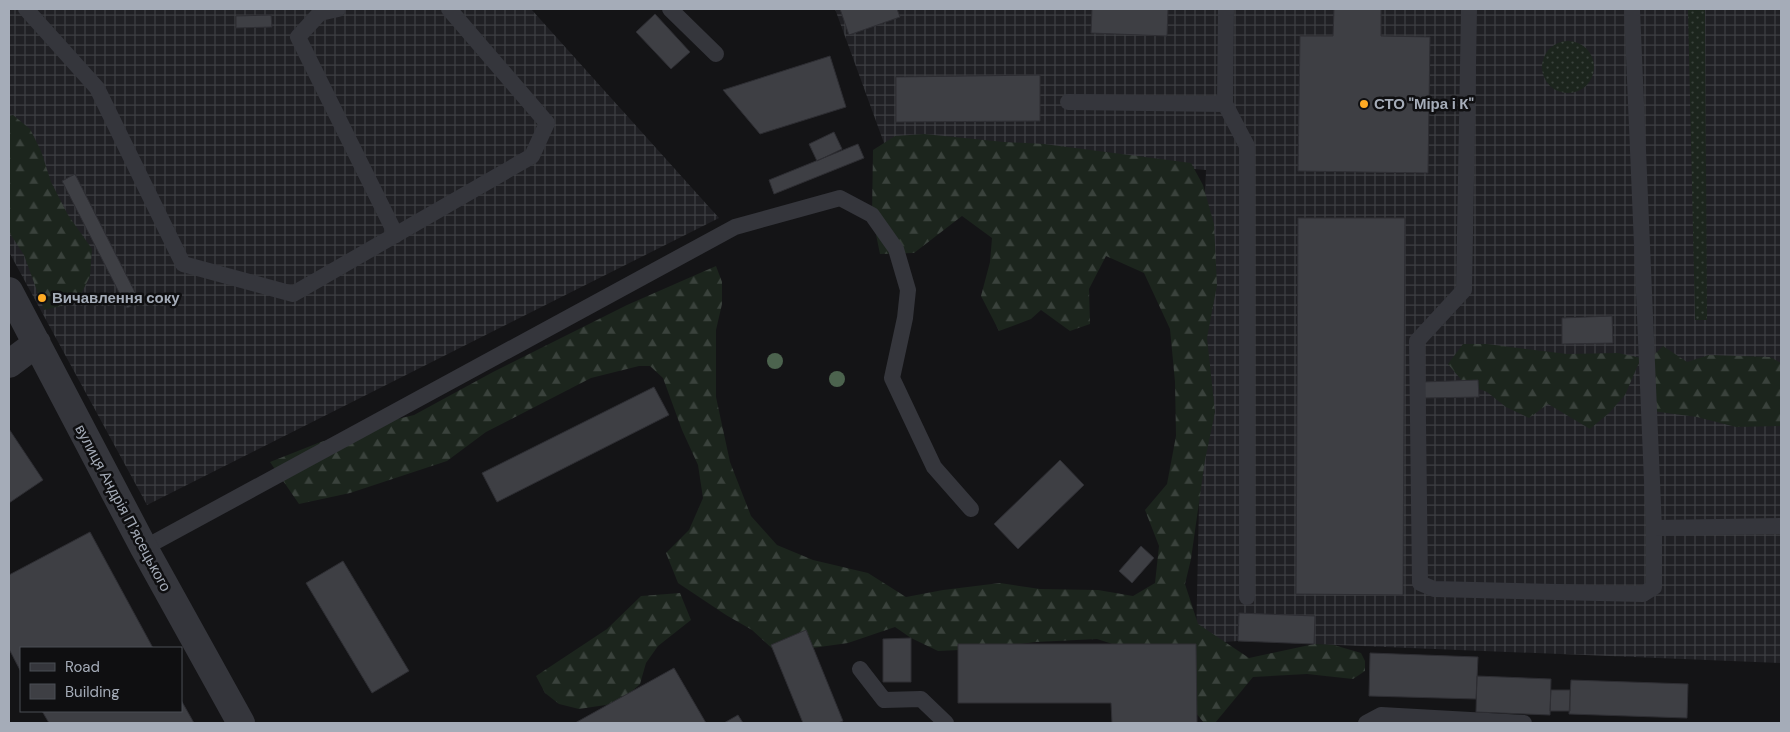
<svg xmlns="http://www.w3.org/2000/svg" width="1790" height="732" font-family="'DM Sans',sans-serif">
<defs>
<pattern id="industrial-grid" width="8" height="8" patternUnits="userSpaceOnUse" patternTransform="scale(1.25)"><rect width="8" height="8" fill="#202024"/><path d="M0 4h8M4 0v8" fill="none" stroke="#3d3e42"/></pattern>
<pattern id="grass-dots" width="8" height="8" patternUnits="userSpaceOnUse" patternTransform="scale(1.25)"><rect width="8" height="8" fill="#1c251d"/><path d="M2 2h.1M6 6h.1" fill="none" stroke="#3a423c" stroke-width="1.8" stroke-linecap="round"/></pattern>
<pattern id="forest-firs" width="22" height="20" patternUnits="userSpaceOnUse" patternTransform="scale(1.25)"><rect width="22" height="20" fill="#1c251d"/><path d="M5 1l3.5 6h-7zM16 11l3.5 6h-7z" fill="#3a423c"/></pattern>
</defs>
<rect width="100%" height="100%" fill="#141416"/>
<path fill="url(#industrial-grid)" d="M11 9H531L719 218 147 505 9 252V10Z
M835 9H1781V663L1238 641 1196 644 1206 170 978 151 888 154Z"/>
<path fill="url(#grass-dots)" d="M1688 9H1705L1707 320H1695Z
M1542 67a26 26 0 1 1 52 0a26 26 0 1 1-52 0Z"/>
<path fill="url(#forest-firs)" d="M13 115 30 129 41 151 51 182 68 215 92 249 90 276 77 302 44 310 24 255 9 232V116Z
M924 134 1004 142 1044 144 1191 163 1203 185 1214 224 1217 285 1207 338 1215 412 1205 460 1191 559 1185 584 1198 624 1249 658 1314 644 1334 645 1361 653 1365 661V671L1353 679 1307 674 1253 677 1215 723H1204L1191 707 1134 651 1097 639 1036 642 981 649 938 651 911 638 895 627 848 643 777 653 752 630 726 615 678 583 666 553 689 530 703 498 698 465 682 430 663 378 650 366H639L591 378 486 432 447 461 350 493 299 504 270 462 318 443 364 427 414 415 493 372 627 305 716 266 722 282V304L716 330V397L730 462 751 516 777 545 813 560 868 573 906 597 943 590 1000 583 1040 589 1098 590 1133 596 1155 583 1159 546 1145 510 1167 484 1176 436 1175 382 1170 329 1144 273 1106 256 1089 289 1090 324 1070 331 1041 310 1031 319 999 331 981 296 990 262 992 238 962 216 914 253 880 254 872 215 873 150 895 136Z
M1463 344H1487L1567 354 1618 353 1641 358 1625 395 1609 413 1590 429 1548 404 1529 418 1506 407 1487 392 1464 383 1448 364Z
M1663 346 1687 362 1709 355 1770 357 1781 363V426L1736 427 1697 417 1652 411 1654 355Z
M680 593 691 620 658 646 646 663 640 684 619 703 579 709 559 704 545 693 536 676 607 629 641 596Z"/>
<path fill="#3e3f44" stroke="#2e2e33" d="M840 9H897L900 17 849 35Z
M1092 9H1168L1167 36 1091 33Z
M1334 9H1381V36L1430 37 1428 173 1298 171 1300 36H1333Z
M655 14 690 52 671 69 636 32Z
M271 15 272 27 236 28V16Z
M830 56 846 107 760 134 723 90Z
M1040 75V121L896 122V77Z
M834 132 842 149 817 161 809 144Z
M858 144 864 158 774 194 769 180Z
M75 174 140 302 127 308 62 181Z
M1298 218H1405L1403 595 1296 594Z
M1612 316 1613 343 1562 344V318Z
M1478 380 1479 397 1423 398V382Z
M654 387 669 415 497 502 482 473Z
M9 429 43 480 9 503Z
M1060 460 1084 485 1018 549 994 524Z
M90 532 153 648H21V672L9 649V575Z
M1141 546 1154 558 1132 583 1119 571Z
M343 561 409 671 372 693 306 583Z
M1239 613 1315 616 1314 644 1238 641Z
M806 630 843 721 838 723H803L771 645Z
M911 638V682H883V639Z
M958 644H1196L1197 723H1112L1111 703H958Z
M1370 653 1478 657 1476 699 1369 696Z
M674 668 706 723H575Z
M1477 676 1551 679 1550 715 1476 712Z
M1571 680 1688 684 1687 718 1569 714Z
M1551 690H1570V711H1550Z
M181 700 194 723H49L42 711H181Z
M738 715 743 723H724Z"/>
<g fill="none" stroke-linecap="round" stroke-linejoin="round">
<path stroke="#35363c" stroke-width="16" d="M26 9 97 88 183 264 293 294 532 156 547 123 449 9
M338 9 320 13 298 37 396 235
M670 9 716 54
M1469 9 1464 290 1417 341 1420 583 1434 589 1643 594 1654 587V528
M1632 9 1654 528 1781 526
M1068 102 1225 104 1226 9
M1225 104 1247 146V597
M144 548 735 227 840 198 872 215 896 249 908 290 905 318 892 378 934 467 971 509
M860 669 884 700 921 699 946 723
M1366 723 1381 715 1524 723"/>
<path stroke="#35363c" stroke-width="28" d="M9 291 144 548 241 723
M9 364 37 343"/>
</g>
<g fill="#4c634e">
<circle cx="775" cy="361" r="8"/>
<circle cx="837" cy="379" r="8"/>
</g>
<g fill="#ffab24" stroke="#0f0f11" stroke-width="2">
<circle cx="1364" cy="104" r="5"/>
<circle cx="42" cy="298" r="5"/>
</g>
<g text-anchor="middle" stroke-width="5" stroke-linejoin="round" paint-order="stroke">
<g font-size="15" font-weight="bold" fill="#a5acb8" stroke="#0f0f11" text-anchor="start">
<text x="1374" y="109">СТО "Міра і К"</text>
<text x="52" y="303">Вичавлення соку</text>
</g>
<g font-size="15" fill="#a5acb8" stroke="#0f0f11">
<text transform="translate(123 508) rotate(62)" y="5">вулиця Андрія Пʼясецького</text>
</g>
</g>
<rect width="1790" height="732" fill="none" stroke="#a5acb8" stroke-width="20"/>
<rect x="20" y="647" width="162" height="65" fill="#0f0f11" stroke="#4b4e54"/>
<rect x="30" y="663" width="25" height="8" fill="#35363c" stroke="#4b4e54"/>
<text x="65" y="672" font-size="15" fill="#a5acb8">Road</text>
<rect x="30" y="684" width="25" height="15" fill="#3e3f44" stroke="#4b4e54"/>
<text x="65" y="697" font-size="15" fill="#a5acb8">Building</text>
</svg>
